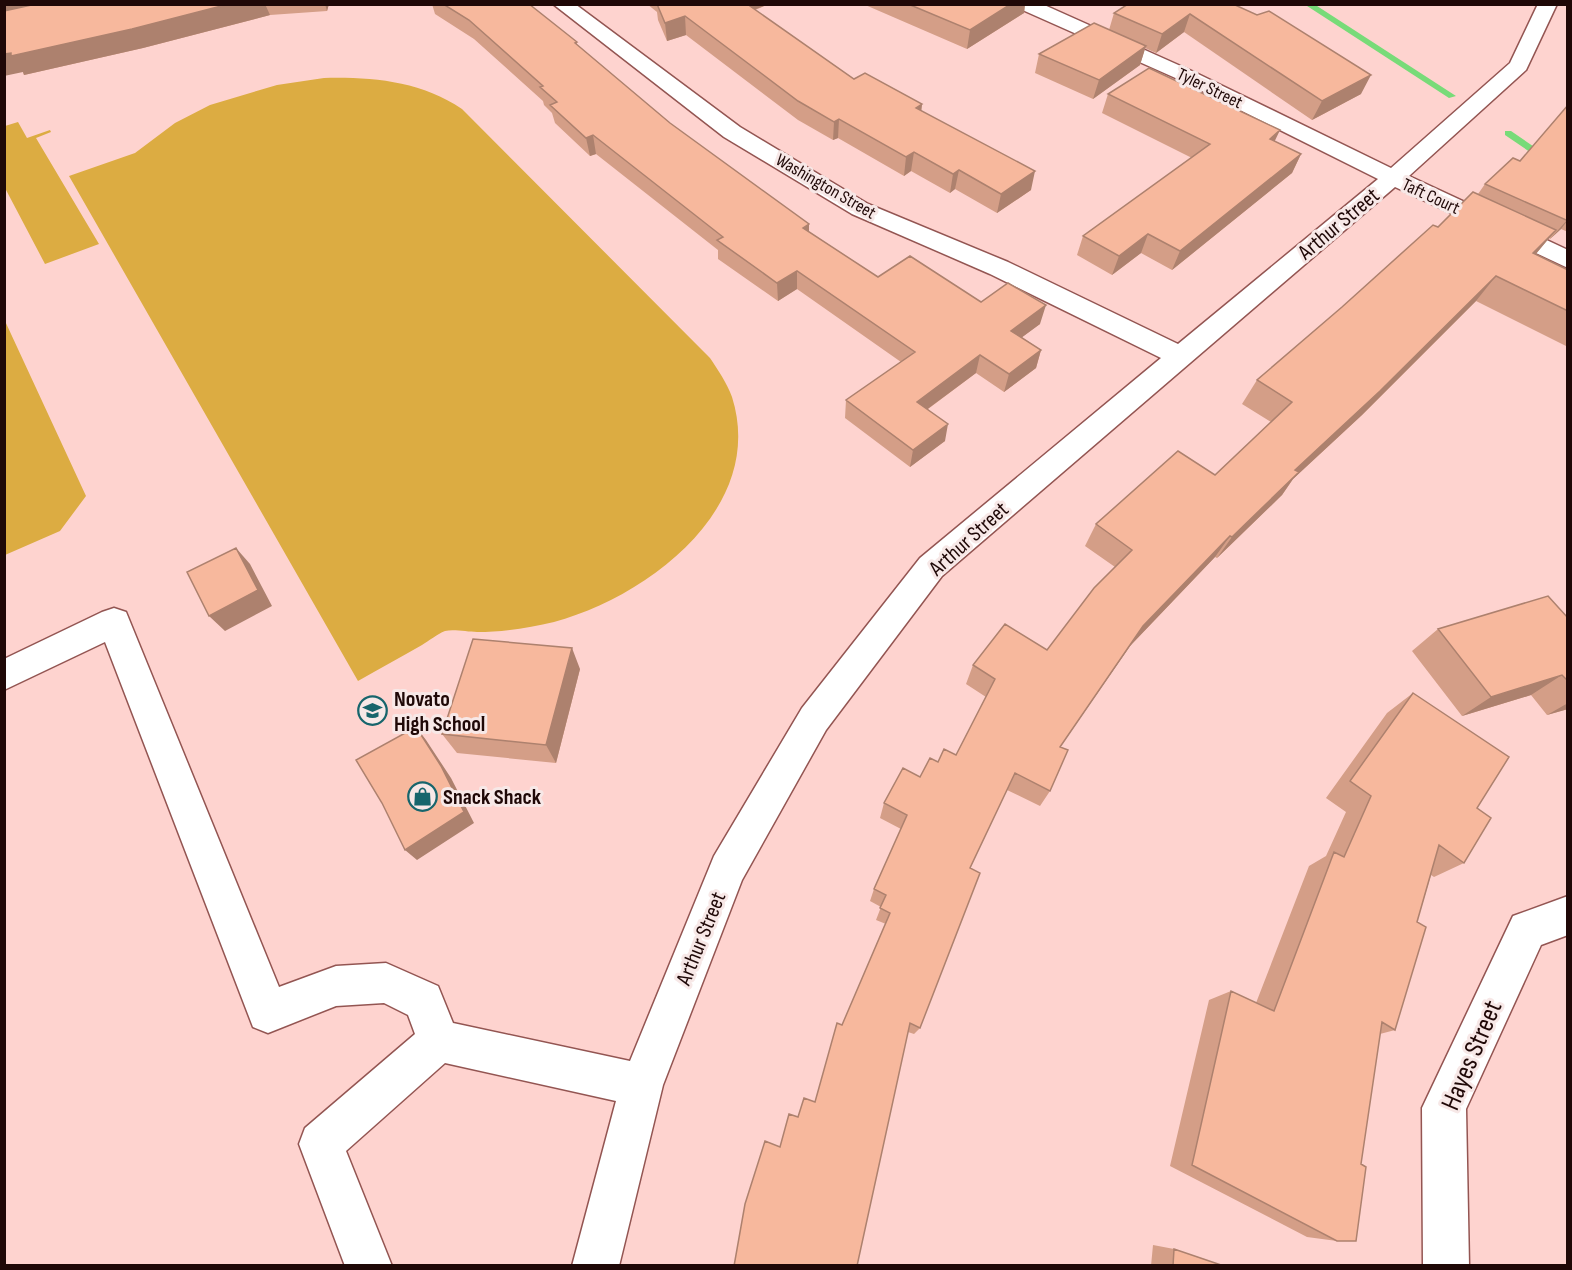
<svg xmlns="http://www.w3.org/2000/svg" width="1572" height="1270" font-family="'Sofia Sans Condensed',sans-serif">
<rect width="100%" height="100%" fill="#fed3cf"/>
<path fill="#dcac42" d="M324 78C373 77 420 81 462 109L710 358C718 370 727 383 732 397 767 508 647 597 554 622 529 628 502 632 477 632 468 632 454 629 445 631 437 634 429 641 422 645 401 657 379 669 358 681L69 176 135 153 175 123 210 105 277 85Z
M18 122 27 138 50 130 51 132 36 138 99 244 45 264 5 188V126Z
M5 321 86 496 60 531 5 555Z"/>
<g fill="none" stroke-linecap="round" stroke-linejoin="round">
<path fill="#78db78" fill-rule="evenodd" d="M1304 4H1314L1456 96 1449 98Z
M1505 131H1511L1549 157 1568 164V170L1543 161 1505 135Z"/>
<defs>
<path id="minor" d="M553 4H575L740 127 868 204 1008 262 1178 344 1378 179 1180 80 1018 8 1016 4H1042L1194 72 1391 168 1510 63 1538 4H1557L1526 70 1409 176 1568 250V268L1395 187 942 576 826 730 742 880 663 1085 619 1266H572L616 1101 445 1063 346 1151 392 1266H345L299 1144 305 1128 415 1034 408 1015 384 1003 336 1006 268 1033 253 1027 105 642 4 690V659L102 612 114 608 126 612 279 987 336 966 386 963 438 986 453 1023 630 1061 714 856 802 708 920 558 1161 358 990 274 852 214 724 137Z
M1568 896V935L1541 945 1466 1109 1469 1266H1423L1422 1108 1513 916Z"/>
</defs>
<use href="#minor" stroke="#935552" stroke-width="3"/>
<use href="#minor" fill="#fff" fill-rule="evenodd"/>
</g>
<path fill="#d49e87" d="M4 4H329L327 11 270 15 143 48 24 75 23 72Z
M432 4H529L577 42V45L670 123 809 232 878 277 981 302 1040 324 1022 337 1041 350 1036 368 1004 392 976 373 928 409 945 441 910 467 845 418 846 400 901 362 797 289 778 301 718 259V250L596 154 590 156 555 123 552 113 544 105 543 101 474 39 435 14Z
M647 4H769L755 10 854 79 922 104 921 111 1031 190 997 213 955 189 950 193 911 171 904 176 838 138 833 140 798 120 686 35 667 41 658 20 657 12Z
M863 4H1025L1024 13 967 49Z
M1233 4 1361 94 1312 120 1184 32 1156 53 1145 48 1140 65 1093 99 1035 73 1039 54 1109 30 1114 13Z
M1108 94 1275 141 1301 154 1292 173 1172 270 1141 253 1112 275 1077 255 1083 236 1192 158 1102 113Z
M1568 105V232L1561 229 1550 239 1549 238 1535 255 1568 270V347L1476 301 1362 415 1293 479 1282 495 1217 558 1215 557 1130 646 1060 747 1050 791 1040 806 1007 790 970 868 920 1028 914 1034 908 1032 780 1147 798 1117 815 1102 842 1025 886 924 876 920 881 907 870 901 874 889 901 829 880 818 884 803 920 777 938 762 956 755 986 697 966 684 973 665 1047 650 1115 567 1085 546 1096 524 1215 475 1271 422 1242 404 1257 380 1438 227 1478 194 1485 184 1520 161Z
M1568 618V709L1547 715 1531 695 1462 716 1412 651 1438 629Z
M580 669 556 763 457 753 442 734Z
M1413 693 1477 808 1464 863 1434 877 1431 875 1417 922 1395 1030 1380 1034 1337 1241 1307 1237 1170 1166 1209 1000 1231 991 1256 1003 1309 866 1326 856 1346 812 1326 798 1387 713Z
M1153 1245 1174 1249 1224 1266H1151Z"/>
<path fill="#ad816e" d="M4 4H57L4 16Z
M229 4H265L270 15 143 48 24 75 23 72 4 76V54Z
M325 4H329L327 11Z
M737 4H769L738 16Z
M1011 4H1025L1024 13 967 49 970 30Z
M1190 14 1184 32 1156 53 1162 34Z
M685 16 686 35 667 41 665 23Z
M1146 46 1140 65 1093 99 1099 80Z
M1371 75 1361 94 1312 120 1322 101Z
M922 104 920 123 916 108Z
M839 119 838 138 833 140 834 122Z
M1280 130 1271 149 1270 139Z
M593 135 596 154 590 156 586 138Z
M914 152 911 171 904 176 906 157Z
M1301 154 1292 173 1172 270 1180 251Z
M959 170 955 189 950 193 953 174Z
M1035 171 1031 190 997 213 1001 194Z
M1568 219V220L1561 229 1550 239Z
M809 224V243L803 228Z
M1556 230 1535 255 1533 253Z
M1148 234 1141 253 1112 275 1119 256Z
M797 271V289L778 301 777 283Z
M1496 276 1476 301 1362 415 1293 479 1282 495 1217 558 1232 537 1295 470Z
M1046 305 1040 324 1006 349 1011 331Z
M1041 350 1036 368 1004 392 1009 374Z
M980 355 976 373 914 419 917 402Z
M948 424 945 441 910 467 913 450Z
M1230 536 1215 557 1130 646 1049 763 1143 626Z
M236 548 250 564 272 606 225 631 209 616Z
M572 648 580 669 556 763 546 745Z
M1562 675 1531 695 1462 716 1491 697Z
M1568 703V709L1547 715Z
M416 727 426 740 451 778 474 823 417 860 405 850Z"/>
<path fill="#f7b89d" stroke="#ad816e" stroke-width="1.5" d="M36 4H229L132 29 11 56V53L4 54V11Z
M443 4H529L577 42 575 43 670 123 809 224 803 228 878 277 910 256 981 302 1008 283 1046 305 1011 331 1041 350 1009 374 980 355 917 402 948 424 913 450 846 400 915 352 797 271 777 283 717 240 723 237 593 135 586 138 550 105 557 102 540 87 543 86 469 20Z
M657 4H747L854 79 865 73 922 104 916 108 1035 171 1001 194 959 170 953 174 914 152 906 157 839 119 834 122 798 101 685 16 665 23Z
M908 4H1011L970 30Z
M1128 4H1233L1257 15 1269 11 1371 75 1322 101 1190 14 1162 34 1114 13Z
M1094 23 1146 46 1099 80 1039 54Z
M1149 68 1280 130 1270 139 1301 154 1180 251 1148 234 1119 256 1083 236 1210 144 1108 94Z
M1568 105V219L1566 220 1485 184 1513 158 1520 161Z
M1473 192 1556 230 1533 253 1568 270V311L1496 276 1380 391 1295 470 1299 472 1232 537 1230 536 1143 626 1060 747 1068 750 1050 791 1015 773 970 868 980 873 920 1028 910 1023 857 1266H734L745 1204 765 1141 780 1147 789 1114 798 1117 804 1098 815 1102 837 1023 842 1025 890 913 880 908 886 895 874 889 907 815 884 803 903 768 920 777 930 758 938 762 944 749 956 755 995 679 973 665 1005 624 1047 650 1094 588 1132 550 1096 524 1178 451 1215 475 1292 402 1257 380 1342 307 1433 225 1438 227Z
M236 548 258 590 209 616 187 572Z
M1548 596 1568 618V681L1562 675 1491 697 1438 629Z
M473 639 572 648 546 745 442 734Z
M1413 693 1509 757 1477 808 1491 818 1464 863 1439 845 1417 922 1426 927 1395 1030 1382 1022 1361 1164 1366 1167 1356 1241H1337L1192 1165 1231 991 1274 1011 1334 852 1344 857 1371 796 1350 781Z
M416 727 441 766 464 812 405 850 382 803 356 760Z
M1174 1249 1224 1266H1173Z"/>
<defs>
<symbol id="school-ring" viewBox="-11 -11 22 22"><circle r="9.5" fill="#f7e8e7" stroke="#17656c" stroke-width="1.5"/><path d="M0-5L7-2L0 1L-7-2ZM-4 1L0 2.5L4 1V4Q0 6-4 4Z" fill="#17656c"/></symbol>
<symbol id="shop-ring" viewBox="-11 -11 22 22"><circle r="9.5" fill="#f7e8e7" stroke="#17656c" stroke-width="1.5"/><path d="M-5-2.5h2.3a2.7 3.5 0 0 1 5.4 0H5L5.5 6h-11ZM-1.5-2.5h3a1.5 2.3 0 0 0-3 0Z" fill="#17656c"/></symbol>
</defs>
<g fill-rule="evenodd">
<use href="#school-ring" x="356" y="694" width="33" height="33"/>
<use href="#shop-ring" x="406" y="780" width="33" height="33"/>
</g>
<g text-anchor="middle" stroke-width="6" stroke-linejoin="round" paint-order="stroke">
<g font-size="18" fill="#1f0807" stroke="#f7e8e7">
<text transform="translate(1210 88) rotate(26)" y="6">Tyler Street</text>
<text transform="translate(826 186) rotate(30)" y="6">Washington Street</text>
<text transform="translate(1431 196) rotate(25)" y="6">Taft Court</text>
</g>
<g font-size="22" fill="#1f0807" stroke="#f7e8e7">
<text transform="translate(1338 223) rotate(-40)" y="8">Arthur Street</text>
<text transform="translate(968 538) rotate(-42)" y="8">Arthur Street</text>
<text transform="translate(700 938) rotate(-68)" y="8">Arthur Street</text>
</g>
<g font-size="22" font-weight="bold" fill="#1f0807" stroke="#f7e8e7" text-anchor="start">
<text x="394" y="706">Novato<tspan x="394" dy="25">High School</tspan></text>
<text x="443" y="804">Snack Shack</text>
</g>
<g font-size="27" fill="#1f0807" stroke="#f7e8e7">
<text transform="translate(1471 1055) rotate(-67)" y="9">Hayes Street</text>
</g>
</g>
<rect width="1572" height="1270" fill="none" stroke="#1f0807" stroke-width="12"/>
</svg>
